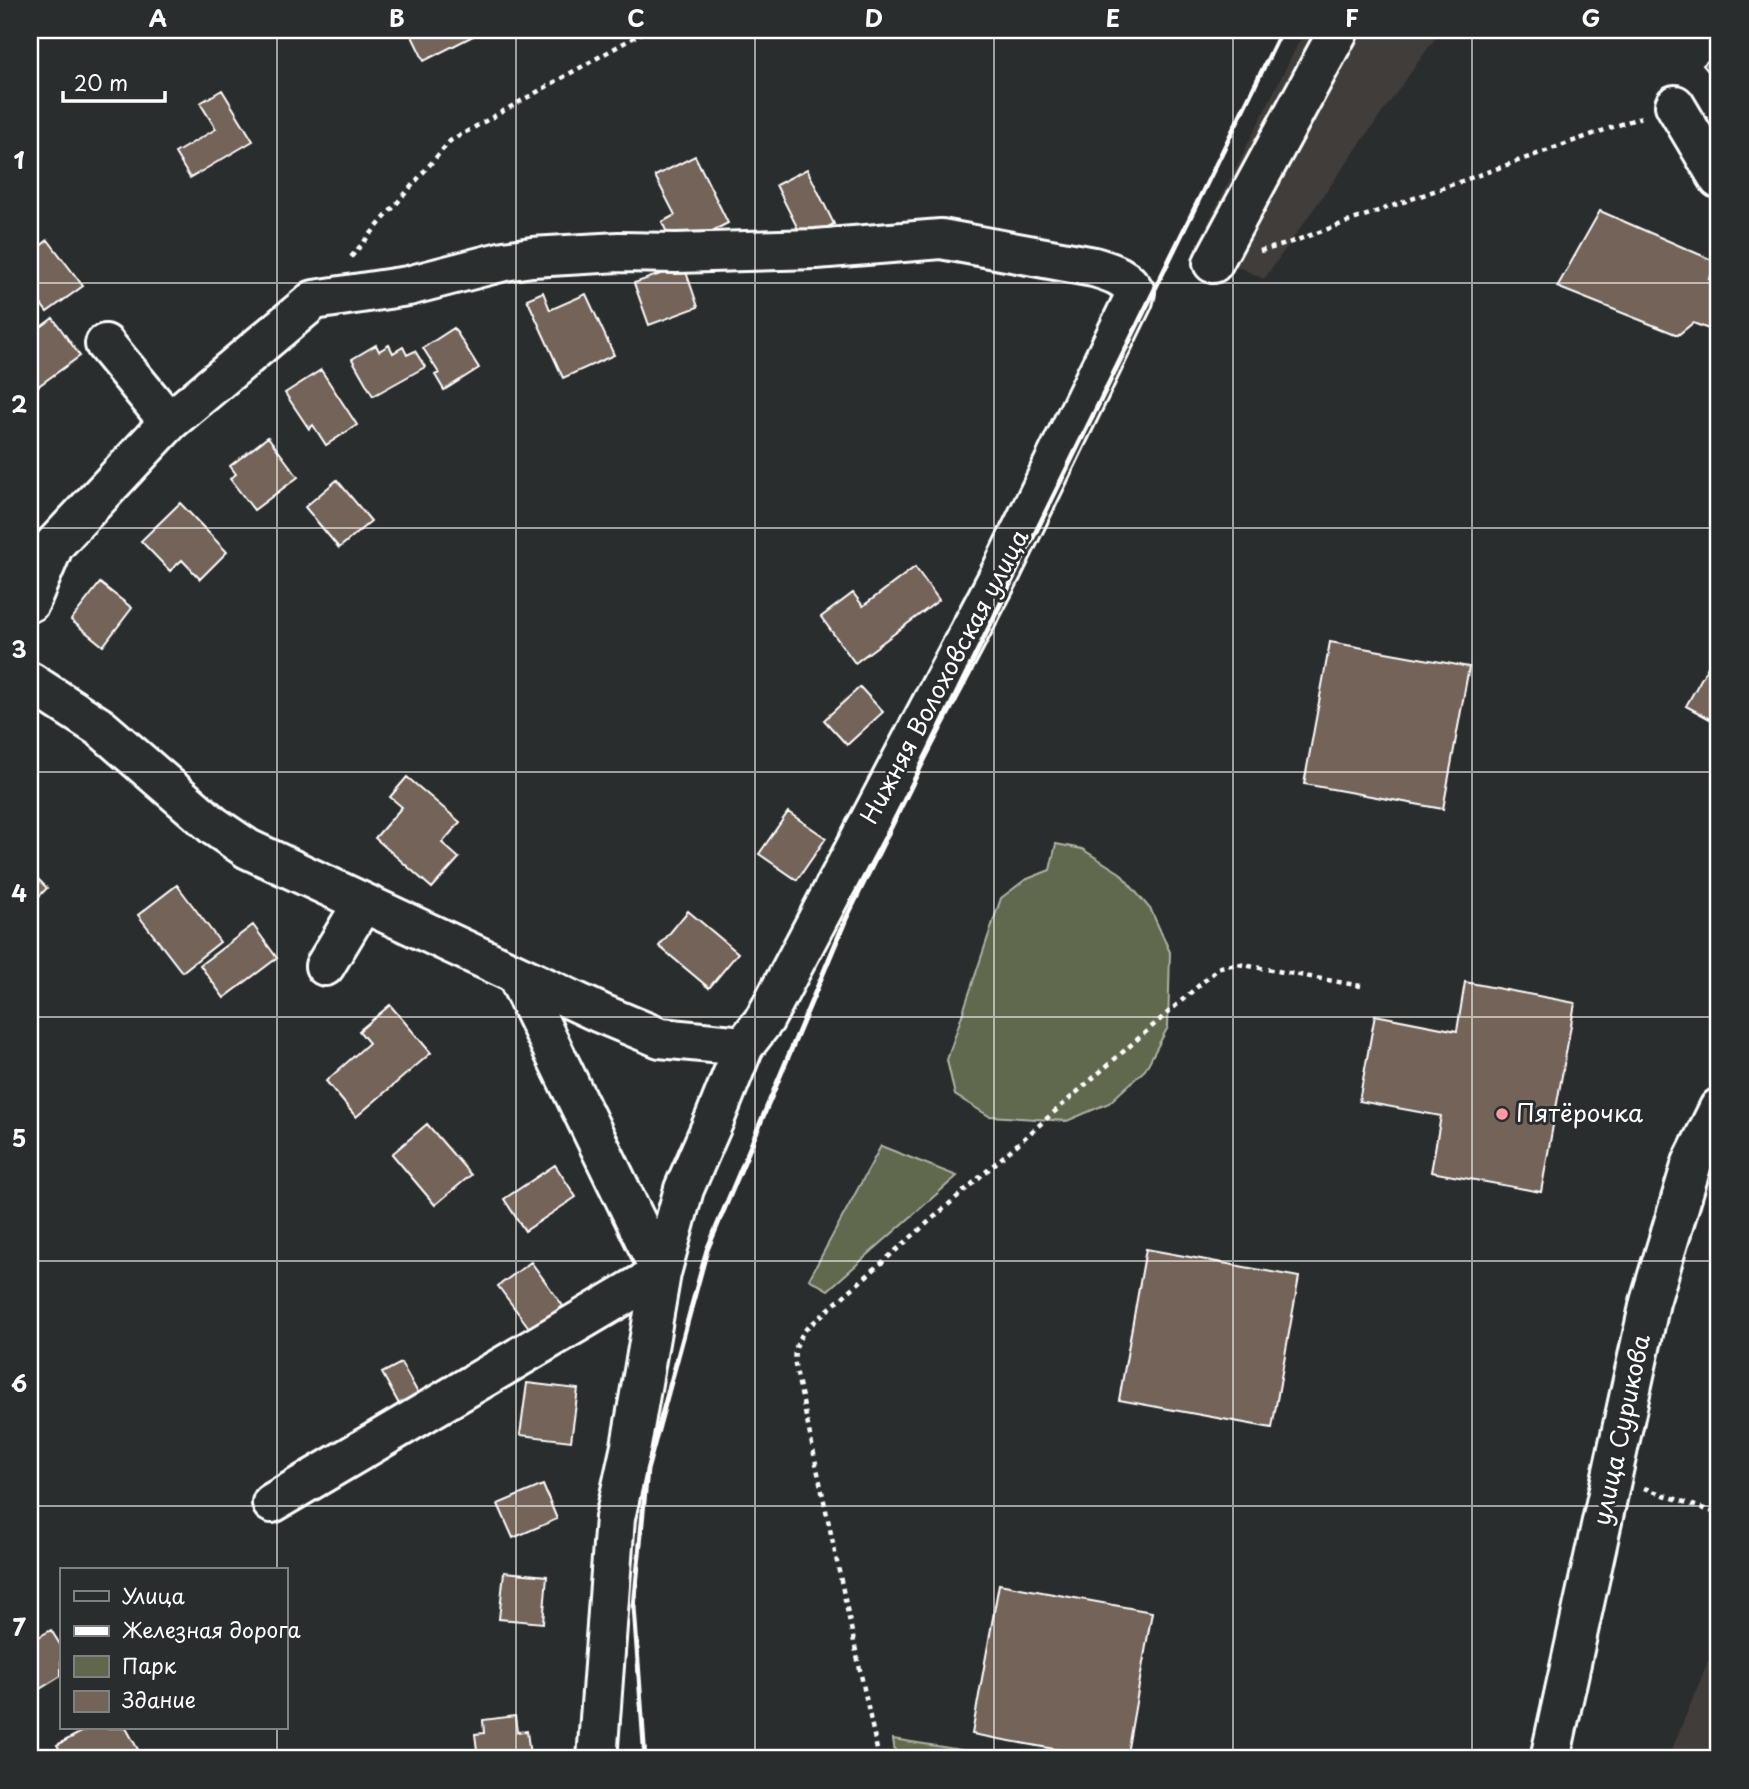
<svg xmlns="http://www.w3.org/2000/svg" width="1749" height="1789" font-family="'Playpen Sans',sans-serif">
<rect width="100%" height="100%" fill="#2a2d2e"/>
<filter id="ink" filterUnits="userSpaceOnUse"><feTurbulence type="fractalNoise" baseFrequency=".0143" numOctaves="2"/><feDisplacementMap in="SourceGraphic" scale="14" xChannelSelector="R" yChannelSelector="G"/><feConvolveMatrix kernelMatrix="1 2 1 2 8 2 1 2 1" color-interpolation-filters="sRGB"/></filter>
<g filter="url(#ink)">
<path fill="#403d3b" d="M1305 30H1441L1264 279 1196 247Z
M1719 1635V1759H1668Z"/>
<path fill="#60674d" stroke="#b0b3a6" stroke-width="2" d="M1056 844 1082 849 1120 873 1151 910 1170 952 1168 1027 1145 1070 1109 1103 1067 1121 989 1116 955 1095 947 1060 1001 898 1025 880 1050 870Z
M881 1146 957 1176 828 1290 809 1279Z
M893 1739 980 1753 978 1759H896Z"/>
<path fill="#736359" stroke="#fff" stroke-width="2" d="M409 30H475L477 34 424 61Z
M1719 51V84L1703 65Z
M222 90 253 141 190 178 175 153 216 129 200 103Z
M695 156 728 223 675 250 662 222 675 215 655 176Z
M807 169 834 224 803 239 776 185Z
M1600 211 1719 263 1709 279 1719 283V333L1693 323 1678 335 1557 287Z
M48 240 83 286 47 312 30 290V254Z
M684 266 698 307 649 325 634 283Z
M543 292 550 310 586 294 614 355 563 378 527 299Z
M53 318 80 356 30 392V335Z
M454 328 479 368 444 390 435 375 439 373 423 348Z
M376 345 379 351 389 345 393 353 403 347 407 355 415 351 425 367 373 396 352 359Z
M321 370 357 425 326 445 313 425 309 429 285 393Z
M268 437 298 477 254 510 230 479 236 474 230 466Z
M337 480 371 521 339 548 305 507Z
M180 503 227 552 200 579 182 560 170 571 141 541Z
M915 567 939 600 855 663 821 617 853 593 863 606Z
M100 583 132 608 103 646 71 620Z
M1330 642 1469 667 1443 809 1304 784Z
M1719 647V724L1686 706Z
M860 687 883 712 847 745 824 720Z
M407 777 460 822 442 843 459 858 432 888 375 838 402 807 390 797Z
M788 812 826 838 797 880 759 854Z
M30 871 47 888 30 906Z
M177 885 220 942 182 972 138 915Z
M688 911 738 953 709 988 659 946Z
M253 925 277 958 224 998 200 965Z
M1465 982 1575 1003 1541 1192 1431 1172 1441 1116 1359 1101 1375 1015 1457 1031Z
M390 1005 431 1053 356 1117 326 1081 369 1043 359 1031Z
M427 1124 471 1175 435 1205 392 1154Z
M555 1165 576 1197 525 1231 504 1199Z
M1146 1249 1299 1277 1272 1428 1119 1400Z
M531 1262 563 1306 530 1329 498 1286Z
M401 1363 418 1393 399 1404 382 1373Z
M527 1383 578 1389 571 1441 520 1435Z
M543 1485 557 1519 513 1538 498 1504Z
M504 1572 547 1576 543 1623 499 1619Z
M999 1584 1152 1612 1126 1759H1108L972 1734Z
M51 1630 61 1646V1676L30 1695V1642Z
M515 1716 517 1732 527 1731 530 1756 520 1757 521 1759 478 1758 475 1734 484 1733 483 1720Z
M89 1728H126L141 1755 132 1759H65L57 1745Z"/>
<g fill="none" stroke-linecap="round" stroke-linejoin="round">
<defs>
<path id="minor" d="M1675 105 1719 179
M1213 263 1339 30
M105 344 169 422
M30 602 54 545 169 422 314 300 408 286 504 261 532 257 619 252 676 253 816 249 941 239 1094 267C1110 272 1126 276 1135 292L1133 300 1002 570 765 1019 744 1046 715 1118 684 1189 661 1273 631 1446 615 1518 597 1759
M30 682 101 728 214 826 248 849 600 1013 660 1038 744 1046
M325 966 363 903
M272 1503 661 1273 516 974
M1550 1759 1650 1302 1692 1163 1719 1108"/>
</defs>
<use href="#minor" stroke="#fff" stroke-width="44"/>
<path stroke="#fff" stroke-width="4.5" stroke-dasharray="5 5" stroke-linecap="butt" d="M1260 251 1283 245 1641 117
M351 257 450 141 647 30
M1644 1488 1719 1514
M879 1759 795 1365C793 1351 797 1341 806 1329L1220 967 1238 964 1361 986"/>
<use href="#minor" stroke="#2a2d2e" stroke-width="38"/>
<path stroke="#fff" stroke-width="5" d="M645 1759 634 1607 647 1470 707 1250 846 919 1282 30"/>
</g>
</g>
<path fill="none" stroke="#fff" stroke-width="2" stroke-opacity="0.55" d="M277 30V1570M516 30V1759M755 30V1759M994 30V1759M1233 30V1759M1472 30V1759M30 283H1719M30 528H1719M30 772H1719M30 1017H1719M30 1261H1719M30 1506H1719M277 1728V1759"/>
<circle fill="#ff9aa2" stroke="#2a2d2e" stroke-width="2.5" cx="1502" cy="1114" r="7"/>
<g text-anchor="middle" stroke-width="6" stroke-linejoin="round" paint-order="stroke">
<g font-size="24" fill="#fff" stroke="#2a2d2e">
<text transform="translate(945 677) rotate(-62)" y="8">Нижняя Волоховская улица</text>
<text transform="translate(1622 1430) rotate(-78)" y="8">улица Сурикова</text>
</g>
<g font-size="24" fill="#fff" stroke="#2a2d2e" text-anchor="start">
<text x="1516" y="1122">Пятёрочка</text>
</g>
</g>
<rect width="1749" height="1789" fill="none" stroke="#2a2d2e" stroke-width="77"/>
<rect x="60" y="1568" width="228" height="161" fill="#2a2d2e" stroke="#7f8182" stroke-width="2"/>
<rect x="74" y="1591" width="35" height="10" fill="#2a2d2e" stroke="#7f8182" stroke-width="2"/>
<text x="122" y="1604" font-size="21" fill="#ffffff">Улица</text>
<rect x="74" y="1626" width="35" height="10" fill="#ffffff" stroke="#7f8182" stroke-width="2"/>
<text x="122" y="1638" font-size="21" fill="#ffffff">Железная дорога</text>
<rect x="74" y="1656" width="35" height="21" fill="#60674d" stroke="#7f8182" stroke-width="2"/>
<text x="122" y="1674" font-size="21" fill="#ffffff">Парк</text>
<rect x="74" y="1691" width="35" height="21" fill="#736359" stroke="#7f8182" stroke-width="2"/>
<text x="122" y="1708" font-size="21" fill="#ffffff">Здание</text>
<path d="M63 91v10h102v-10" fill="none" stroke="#ffffff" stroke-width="3.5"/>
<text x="74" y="91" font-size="21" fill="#ffffff" stroke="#2a2d2e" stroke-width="5" paint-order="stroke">20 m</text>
<rect x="38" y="38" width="1672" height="1712" fill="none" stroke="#fff" stroke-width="2.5"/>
<g font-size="23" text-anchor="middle" font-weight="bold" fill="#fff">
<text x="158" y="27">A</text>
<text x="397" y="27">B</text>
<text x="636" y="27">C</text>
<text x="874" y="27">D</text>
<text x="1113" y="27">E</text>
<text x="1352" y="27">F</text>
<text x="1591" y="27">G</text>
<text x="19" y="169">1</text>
<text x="19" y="413">2</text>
<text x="19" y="658">3</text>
<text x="19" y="902">4</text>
<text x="19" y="1147">5</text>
<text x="19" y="1392">6</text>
<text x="19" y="1636">7</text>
</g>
</svg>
